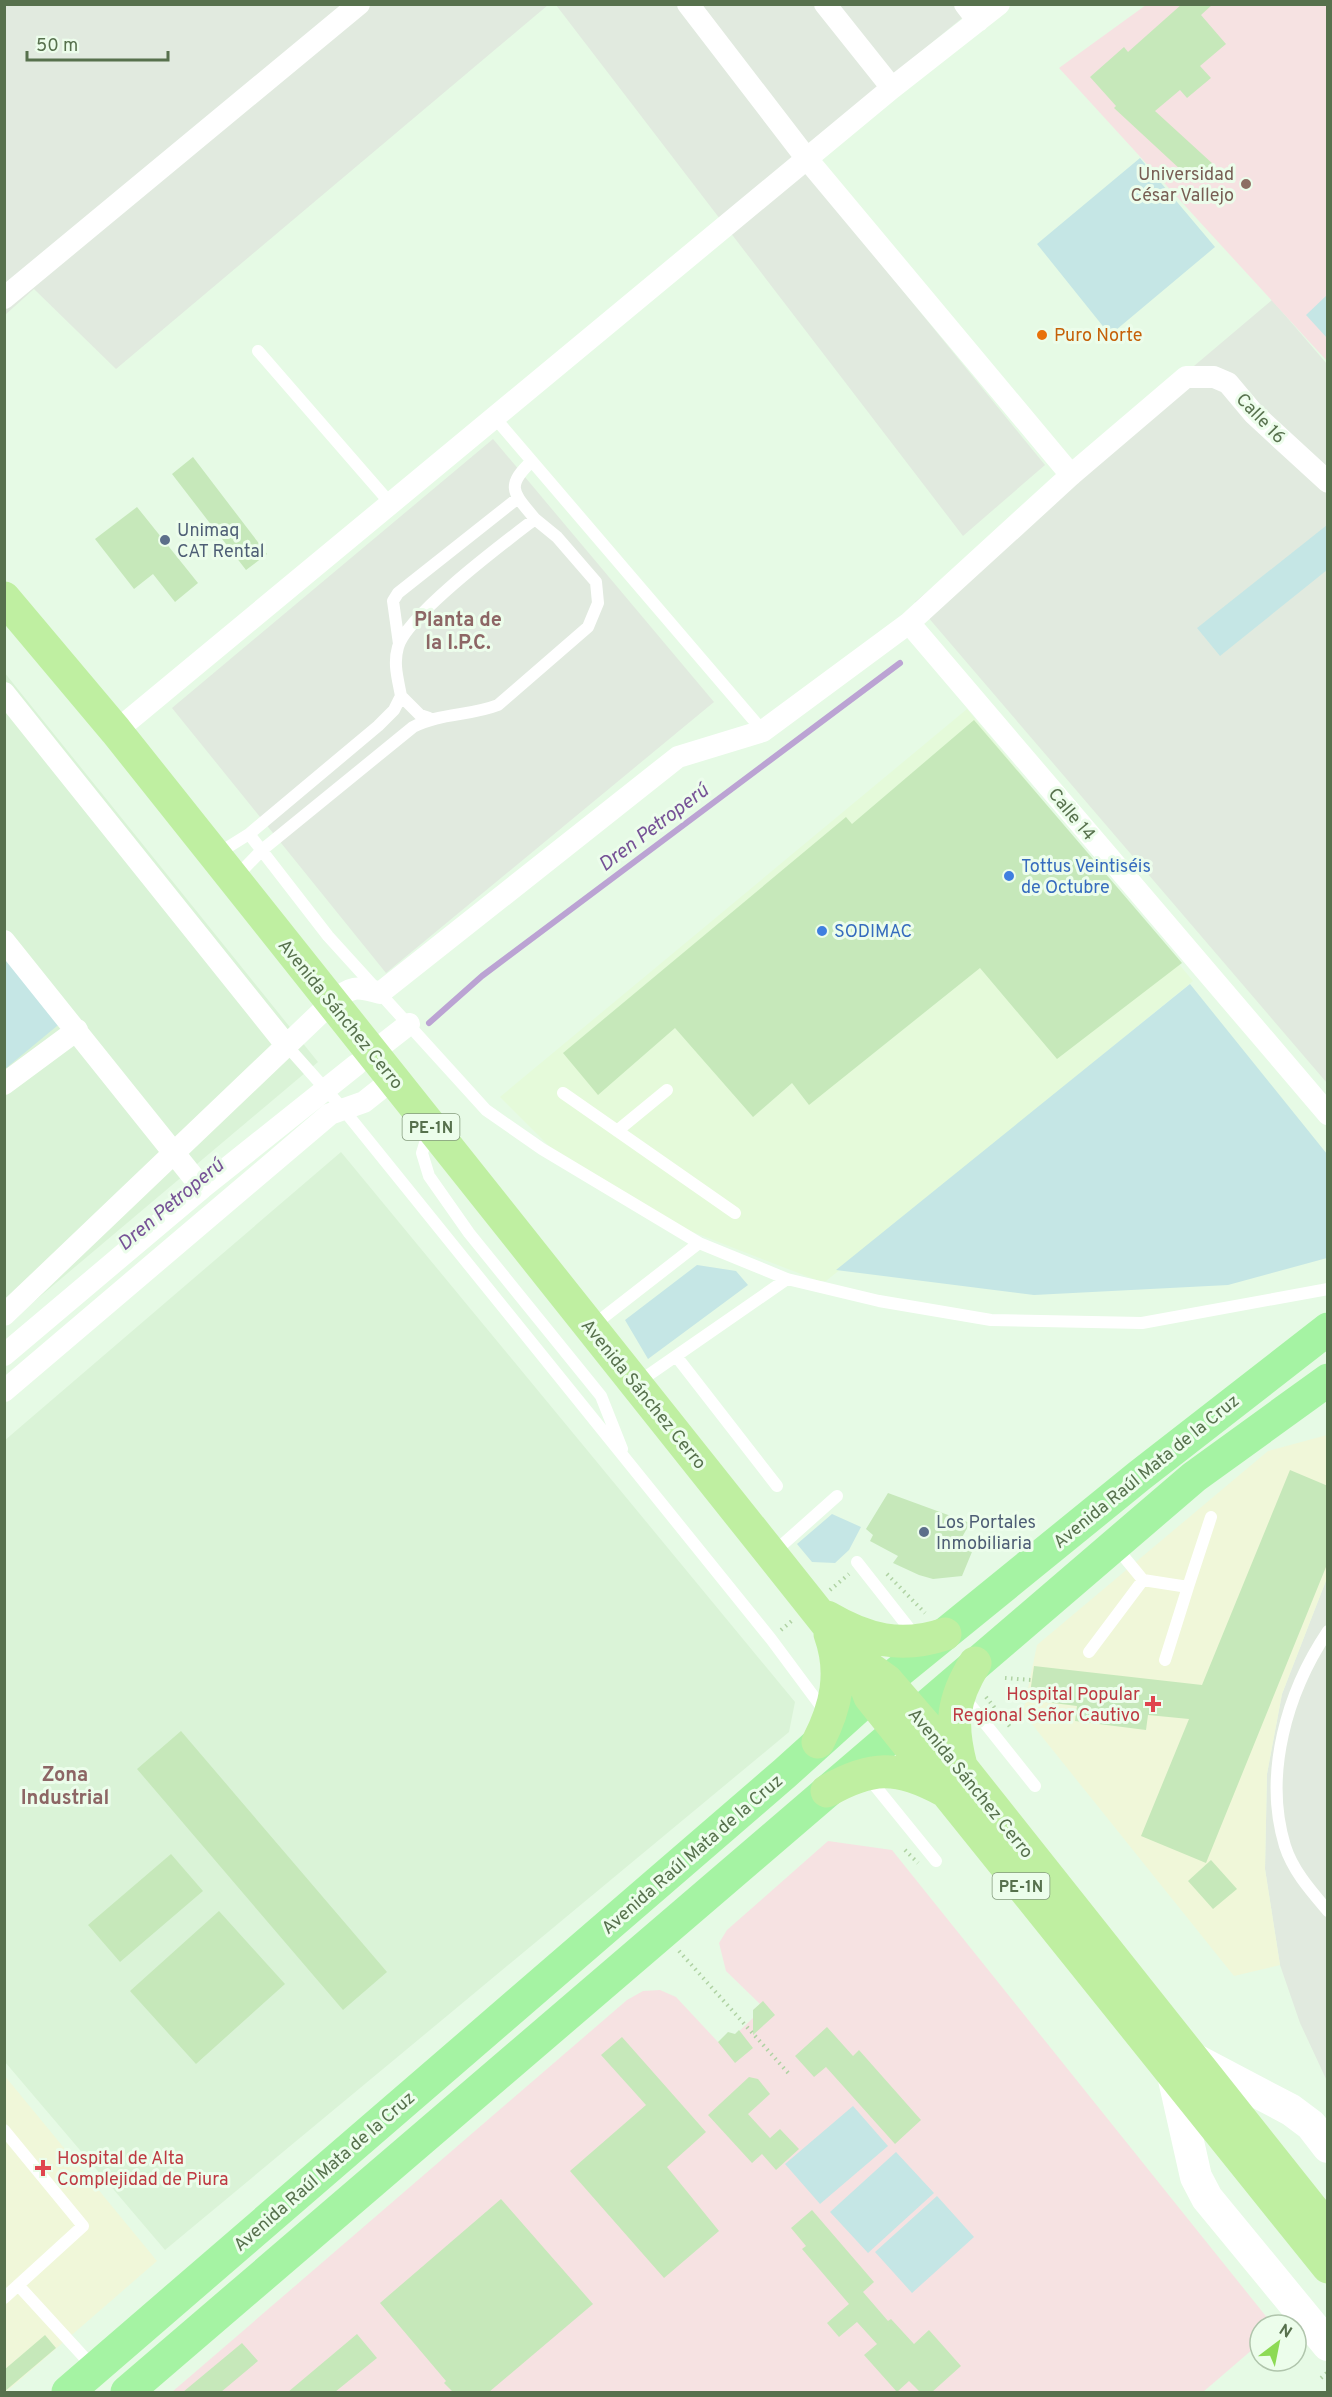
<svg xmlns="http://www.w3.org/2000/svg" width="1332" height="2397" font-family="Overpass,sans-serif">
<rect width="100%" height="100%" fill="#e6fae5"/>
<path fill="#daf3d7" d="M4 672 318 1062 5 1326H4Z
M341 1152 795 1702 789 1732 165 2250 5 2062 4 1441Z"/>
<path fill="#e5fada" d="M967 709 1193 981 826 1281H819L685 1229 549 1146 500 1097Z"/>
<path fill="#e1eadf" d="M4 5H548L116 369 34 289 5 315Z
M556 5H978L793 156 1045 465 963 536Z
M1272 300 1327 364V1083L915 602Z
M493 439 714 702 386 973 172 708Z
M1327 1578V2081L1300 2023 1280 1965 1265 1869 1267 1774 1282 1694Z"/>
<path fill="#f6e2e2" d="M1146 5H1327V361L1059 68Z
M828 1841 892 1850 1273 2325H1260V2343L1203 2392H172L627 2000 643 1991 660 1990 676 1997 718 2042 736 2034 753 2018V2010L760 2004 726 1971 719 1943 727 1930Z"/>
<path fill="#f0f7d9" d="M1327 1435V1578L1282 1694 1267 1774 1265 1869 1280 1965 1234 1976 1023 1713 1037 1645 1268 1451Z
M4 2075 157 2261 6 2392H4Z"/>
<path fill="#c5e6e5" d="M1140 158 1215 247 1110 335 1037 244Z
M1327 295V338L1306 315Z
M1327 525V570L1220 656 1197 628Z
M4 950 63 1021 5 1069H4Z
M1190 984 1327 1154V1258L1228 1285 1034 1295 836 1270Z
M697 1265 736 1271 748 1285 648 1359 625 1320Z
M832 1514 861 1527 849 1550 835 1563 812 1562 797 1544Z
M853 2106 888 2146 820 2204 785 2164Z
M896 2152 934 2193 868 2253 830 2212Z
M937 2196 974 2237 912 2293 875 2252Z"/>
<g fill="none" stroke-linecap="round" stroke-linejoin="round">
<path stroke="#bba3d3" stroke-width="6" d="M429 1023 482 976 900 663"/>
</g>
<path fill="#c6e8ba" d="M1182 4H1213L1201 15 1226 44 1200 66 1211 78 1187 98 1180 90 1155 111 1213 164 1195 183 1114 108 1116 106 1090 77 1124 47 1128 52Z
M193 457 267 554 246 570 172 474Z
M137 507 198 583 175 602 153 574 134 589 95 539Z
M974 720 1182 963 1057 1059 980 968 809 1105 792 1083 753 1117 675 1028 598 1095 563 1053 846 817 852 824Z
M1290 1470 1328 1486V1562L1206 1863 1141 1836 1189 1719 1148 1715 1146 1730 1075 1721 1077 1706 1029 1700 1034 1666 1202 1685Z
M888 1493 970 1523 961 1539 974 1547 962 1576 933 1579 919 1575 893 1563 898 1556 870 1541 873 1535 866 1529Z
M181 1731 387 1972 343 2010 137 1769Z
M171 1854 203 1891 120 1962 88 1925Z
M1211 1860 1237 1889 1213 1909 1188 1881Z
M219 1911 285 1984 196 2064 130 1991Z
M763 2001 775 2015 753 2035V2010Z
M827 2027 853 2056 859 2050 921 2120 895 2144 826 2067 814 2077 795 2056Z
M739 2030 753 2048 735 2063 718 2042 728 2032 735 2034Z
M622 2037 706 2132 667 2167 719 2231 664 2278 570 2171 646 2105 601 2055Z
M749 2077 758 2079 770 2094 748 2114 770 2138 780 2129 799 2149 776 2170 762 2154 752 2163 708 2115Z
M501 2199 593 2304 489 2392H453L444 2383 446 2381 380 2303Z
M812 2210 874 2282 863 2292 888 2321 891 2319 914 2344 929 2330 961 2366 932 2392H920L909 2381 897 2392 864 2355 877 2344 857 2322 839 2337 827 2323 849 2304 802 2249 806 2246 791 2228Z
M357 2334 377 2358 335 2392H288Z
M45 2335 56 2348 4 2392V2370Z
M242 2343 258 2361 221 2392H183Z"/>
<g fill="none" stroke-linecap="round" stroke-linejoin="round">
<path stroke="#afd2a3" stroke-width="4" stroke-dasharray="1.5 4.5" stroke-linecap="butt" d="M887 1574 925 1613
M830 1590 849 1574
M781 1630 794 1619
M1005 1678 1032 1680
M986 1697 1011 1728
M905 1850 918 1863
M679 1951 790 2075
M1321 2378 1328 2372"/>
<path stroke="#fff" stroke-width="12" d="M258 351 391 504
M495 418 763 731
M532 461C504 487 514 493 535 519
M399 644 393 601 398 593 518 498
M401 696 420 715 429 718
M249 834 328 936 486 1110 542 1149 699 1243 787 1279 879 1301 991 1320 1142 1323 1328 1289
M217 854 249 834 378 726 394 710 401 696C398 679 393 664 398 647 407 615 505 542 535 519L557 537 596 582 598 603 588 627 498 705C470 716 440 713 413 727L262 850 235 878
M287 1046 343 1109 771 1639 826 1713
M563 1093 735 1213
M429 1130 422 1153 429 1176 469 1233 601 1396 622 1449
M617 1131 667 1090
M591 1327 699 1243
M676 1356 777 1486
M637 1383 787 1279
M773 1553 837 1496
M857 1562 916 1637
M1143 1580 1188 1587 1165 1660
M1188 1587 1211 1517
M1328 1631C1287 1692 1263 1774 1285 1846 1293 1871 1311 1891 1328 1911
M1089 1652 1143 1580 1115 1546
M964 1697 1035 1786
M867 1776 936 1861
M4 2130 83 2226 4 2298
M18 2285 94 2368"/>
<path stroke="#fff" stroke-width="22" d="M688 4 807 159 1071 475
M825 4 892 88
M965 4 978 21
M4 298 359 4
M909 623 1328 1114
M4 693 287 1046
M116 731 892 88 999 4
M4 941 202 1188
M386 1042 409 1024
M4 1084 77 1030
M4 1315 332 1002C352 986 355 986 380 993L678 757 763 731 909 623 1071 475 1186 377H1214L1228 383 1254 414 1328 482
M4 1355 202 1188 356 1065
M4 1391 330 1114 364 1102 393 1079"/>
<path stroke="#fff" stroke-width="32" d="M1192 2058 1291 2110 1311 2125 1328 2147
M1173 2075 1196 2177 1207 2198 1328 2345"/>
<path stroke="#a5f3a3" stroke-width="33" d="M68 2392 785 1773 887 1681 1139 1476 1328 1329
M127 2392 1194 1477 1328 1380"/>
<path stroke="#bfefa1" stroke-width="33" d="M4 598 116 731 827 1624 855 1658 887 1681 962 1768 1328 2229
M827 1617C866 1640 901 1649 945 1634
M855 1658 870 1697 1328 2267
M818 1742C836 1707 844 1673 830 1634
M961 1766C950 1724 952 1700 975 1663
M827 1791C871 1766 897 1765 943 1790"/>
</g>
<circle fill="#8d6e63" stroke="#ecfdeb" stroke-width="2" cx="1246" cy="184" r="6"/>
<circle fill="#e8710a" stroke="#ecfdeb" stroke-width="2" cx="1042" cy="335" r="6"/>
<g fill="#5c6f8a" stroke="#ecfdeb" stroke-width="2">
<circle cx="165" cy="540" r="6"/>
<circle cx="924" cy="1532" r="6"/>
</g>
<g fill="#3f7fe0" stroke="#ecfdeb" stroke-width="2">
<circle cx="1009" cy="876" r="6"/>
<circle cx="822" cy="931" r="6"/>
</g>
<g fill="#e0444e" stroke="#ecfdeb" stroke-width="2">
<path d="M1150 1695h6v6h6v6h-6v6h-6v-6h-6v-6h6z"/>
<path d="M40 2159h6v6h6v6h-6v6h-6v-6h-6v-6h6z"/>
</g>
<g text-anchor="middle" stroke-width="6" stroke-linejoin="round" paint-order="stroke">
<g fill="#ecfdeb" stroke="#849b7c" stroke-width="1.5">
<rect x="402.5" y="1114" width="57" height="26" rx="4.5"/>
<rect x="992.5" y="1873" width="57" height="26" rx="4.5"/>
</g>
<g font-size="16" font-weight="bold" fill="#57714d">
<text x="431" y="1133">PE-1N</text>
<text x="1021" y="1892">PE-1N</text>
</g>
<g font-size="18" fill="#785e54" stroke="#ecfdeb" text-anchor="end">
<text x="1234" y="180">Universidad<tspan x="1234" dy="21">César Vallejo</tspan></text>
</g>
<g font-size="18" fill="#c56008" stroke="#ecfdeb" text-anchor="start">
<text x="1054" y="341">Puro Norte</text>
</g>
<g font-size="18" fill="#57714d" stroke="#ecfdeb">
<text transform="translate(1261 418) rotate(46)" y="6">Calle 16</text>
<text transform="translate(1072 814) rotate(50)" y="6">Calle 14</text>
<text transform="translate(341 1014) rotate(51)" y="6">Avenida Sánchez Cerro</text>
<text transform="translate(644 1394) rotate(51)" y="6">Avenida Sánchez Cerro</text>
<text transform="translate(1146 1471) rotate(-39)" y="6">Avenida Raúl Mata de la Cruz</text>
<text transform="translate(971 1783) rotate(51)" y="6">Avenida Sánchez Cerro</text>
<text transform="translate(692 1854) rotate(-41)" y="6">Avenida Raúl Mata de la Cruz</text>
<text transform="translate(324 2171) rotate(-41)" y="6">Avenida Raúl Mata de la Cruz</text>
</g>
<g font-size="18" fill="#4e5e75" stroke="#ecfdeb" text-anchor="start">
<text x="177" y="536">Unimaq<tspan x="177" dy="21">CAT Rental</tspan></text>
<text x="936" y="1528">Los Portales<tspan x="936" dy="21">Inmobiliaria</tspan></text>
</g>
<g font-size="18" fill="#366cbe" stroke="#ecfdeb" text-anchor="start">
<text x="1021" y="872">Tottus Veintiséis<tspan x="1021" dy="21">de Octubre</tspan></text>
<text x="834" y="937">SODIMAC</text>
</g>
<g font-size="18" fill="#be3a42" stroke="#ecfdeb" text-anchor="end">
<text x="1140" y="1700">Hospital Popular<tspan x="1140" dy="21">Regional Señor Cautivo</tspan></text>
<text x="57" y="2164" text-anchor="start">Hospital de Alta<tspan x="57" dy="21">Complejidad de Piura</tspan></text>
</g>
<g font-size="20" font-weight="bold" fill="#8d6665" stroke="#ecfdeb">
<text x="458" y="626">Planta de<tspan x="458" dy="23">la I.P.C.</tspan></text>
<text x="65" y="1781">Zona<tspan x="65" dy="23">Industrial</tspan></text>
</g>
<g font-size="20" font-style="italic" fill="#765296" stroke="#ecfdeb">
<text transform="translate(653 827) rotate(-37)" y="7">Dren Petroperú</text>
<text transform="translate(170 1204) rotate(-40)" y="7">Dren Petroperú</text>
</g>
</g>
<rect width="1332" height="2397" fill="none" stroke="#57714d" stroke-width="12"/>
<g transform="translate(1278 2343) rotate(32)"><circle r="28" fill="#ecfdeb" stroke="#b0c5ac" stroke-width="1.5"/>
<path d="M0-4.5L10 22L0 15L-10 22Z" fill="#8dda55"/>
<text y="-9" font-size="16" font-weight="bold" text-anchor="middle" fill="#57714d">N</text>
</g>
<path d="M27 51v9h141v-9" fill="none" stroke="#57714d" stroke-width="3"/>
<text x="36" y="51" font-size="18" fill="#57714d" stroke="#ecfdeb" stroke-width="4.5" paint-order="stroke">50 m</text>
</svg>
